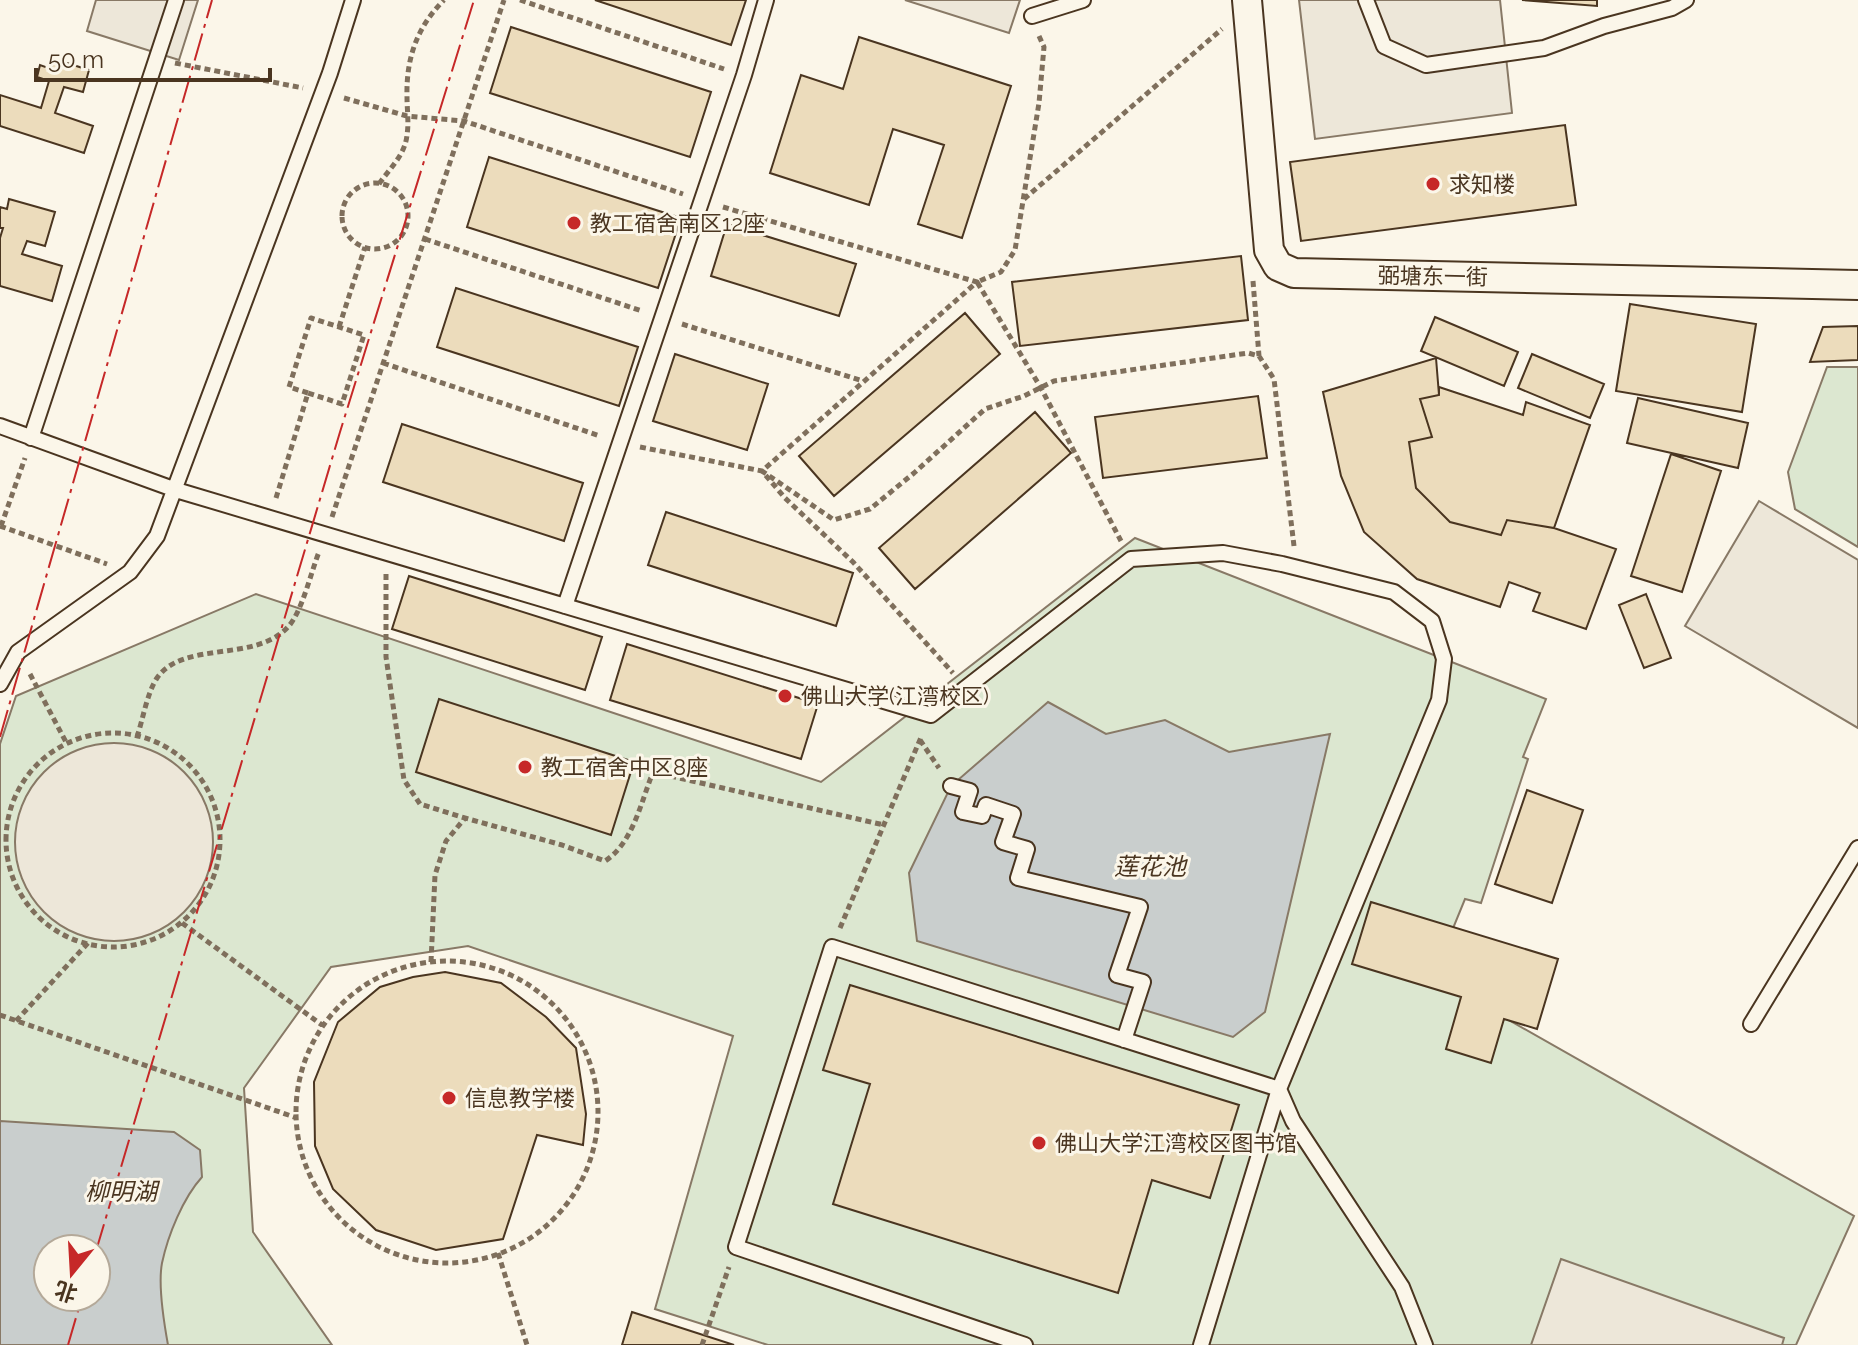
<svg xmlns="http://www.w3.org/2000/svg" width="1858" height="1345" font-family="Raleway,'Noto Sans SC',sans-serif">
<rect width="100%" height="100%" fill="#fbf6e9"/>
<path fill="#dce7d0" stroke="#887966" stroke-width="2" fill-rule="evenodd" d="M1827 367H1858V547L1795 509 1788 472Z
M1135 538 1546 699 1523 757 1528 759 1481 903 1465 899 1433 977 1854 1216 1796 1345H768L655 1309 733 1036 468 946 331 967 244 1088 253 1232 332 1345H0V744L16 696 256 594 821 782ZM48 1249H96V1297H48Z"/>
<path fill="#ede7d9" stroke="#887966" stroke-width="2" d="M96 0H198L179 60 87 31Z
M905 0H1020L1009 33Z
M1299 0H1500L1512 113 1315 139Z
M1759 501 1858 560V728L1685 626Z
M15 842a99 99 0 1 1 198 0a99 99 0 1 1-198 0Z
M1561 1259 1784 1338 1782 1345H1531Z"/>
<path fill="#c9cecd" stroke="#887966" stroke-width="2" fill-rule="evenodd" d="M1048 702 1106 734 1165 720 1229 752 1330 734 1265 1012 1233 1037 917 941 909 873 951 786Z
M0 1121 174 1132 200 1150 202 1177C183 1198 168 1235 162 1263 158 1284 164 1323 168 1345H0ZM96 1249V1297H48V1249Z"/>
<path fill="#ecdcbc" stroke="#4a3520" stroke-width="2" d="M595 0H746L731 45Z
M1522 0H1597V6Z
M511 27 711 92 690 157 490 93Z
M859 37 1011 86 962 238 918 224 944 145 893 129 869 205 770 173 801 75 843 89Z
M54 59 89 70 83 92 64 87 55 113 93 126 84 153 0 126V95L41 108 49 81 37 77 40 65 51 69Z
M1565 125 1576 205 1301 241 1290 162Z
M489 157 681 218 658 288 467 227Z
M9 199 55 212 45 246 27 241 22 254 62 266 52 301 0 286V238L3 228H0V207L7 209Z
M727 224 856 264 839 316 711 276Z
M1241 256 1248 320 1020 346 1012 282Z
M456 288 638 347 619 406 437 347Z
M1630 304 1756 324 1742 412 1616 391Z
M965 313 1000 354 834 496 799 456Z
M1435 317 1518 352 1504 386 1421 351Z
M1858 326V360L1810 362 1823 327Z
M675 354 768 384 747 450 653 421Z
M1532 354 1604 384 1590 418 1518 388Z
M1436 358 1439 395 1420 399 1432 437 1409 442 1416 488 1450 522 1501 535 1507 520 1554 528 1616 549 1586 629 1533 611 1540 593 1509 582 1500 607 1417 579 1364 532 1341 476 1323 392Z
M1439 387 1523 415 1526 402 1590 425 1554 528 1507 520 1501 535 1450 522 1416 488 1409 442 1432 437 1420 399 1439 395Z
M1258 396 1267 458 1103 478 1095 417Z
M1638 398 1748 423 1738 468 1627 443Z
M1035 412 1071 453 915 589 879 548Z
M402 424 583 483 564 541 383 482Z
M1671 454 1721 471 1682 592 1631 576Z
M666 512 853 573 836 626 648 565Z
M409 576 602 637 585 690 392 629Z
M1646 594 1671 658 1644 668 1619 605Z
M627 644 818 704 801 759 610 700Z
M439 699 634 762 611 835 416 772Z
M1527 790 1583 810 1552 903 1495 884Z
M1371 902 1558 959 1537 1029 1504 1019 1491 1063 1446 1049 1461 997 1352 964Z
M445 972 501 983 546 1017 576 1048 586 1114 583 1145 537 1135 503 1239 436 1250 376 1230 333 1189 315 1146 314 1082 338 1022 380 987 413 977Z
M850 985 1239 1105 1210 1198 1152 1180 1118 1293 833 1204 870 1084 823 1070Z
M632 1312 734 1345H622Z"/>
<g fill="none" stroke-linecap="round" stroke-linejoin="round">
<defs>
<path id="lane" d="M1366 0 1384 46 1426 65 1544 48 1604 26 1672 8 1686 0
M1032 16 1083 0
M0 426 176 490 931 715 1131 559 1223 553 1282 564 1394 592 1432 621 1444 659 1439 700 1279 1089 1201 1345
M31 438 176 0
M565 606 744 75 766 0
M0 684 18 652 130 572 157 536 330 73 353 0
M951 786 970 791 963 812 982 816 986 805 1013 814 1003 842 1027 849 1018 878 1140 907 1117 975 1143 982 1124 1040
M1751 1024 1858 848
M1025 1345 736 1247 832 947 1279 1089 1293 1121 1402 1287 1425 1345"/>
<path id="street" d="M1247 0 1269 250 1278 266 1294 273 1858 285"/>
</defs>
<use href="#lane" stroke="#4a3520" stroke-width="18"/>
<use href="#street" stroke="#4a3520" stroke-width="32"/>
<path stroke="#7f6f5c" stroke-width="5" stroke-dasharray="6 4" stroke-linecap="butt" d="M520 0 724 69
M1039 36 1044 47 1039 103 1015 250 1001 272 977 282 1041 388 1121 541
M175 63 303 88
M344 98 407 116 464 121 683 194
M342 216a33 33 0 1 1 66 0a33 33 0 1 1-66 0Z
M379 184C390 168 405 155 407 135 409 123 407 109 407 97 406 58 417 27 444 0
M1024 199 1222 29
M723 207 977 282 762 471 834 520 870 509 914 473 985 409 1024 396 1054 381 1248 353 1259 356 1274 379 1294 546
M425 239 642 311
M1253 281 1259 356
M682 324 863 381
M339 327 365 247
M383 363 600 436
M640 447 762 471 785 498 853 562 953 673
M276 498 308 393 342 404 364 335 311 318 289 387 308 393
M332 517 504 0
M0 526 107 564
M1 526 25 458
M386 574V657L404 780 420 804 465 818
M30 674 67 744
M6 840a107 107 0 1 1 214 0a107 107 0 1 1-214 0Z
M137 737C143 719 147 693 157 678 183 640 255 663 288 627 302 612 311 572 319 552
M920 740 939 768
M182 923 322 1025
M840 928 922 735
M296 1112a151 151 0 1 1 302 0a151 151 0 1 1-302 0Z
M431 962 435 875 446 841 465 818 562 845 605 861C633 843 641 802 653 772L884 825
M0 1015 297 1118
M16 1021 88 943
M498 1253 527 1345
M702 1345 729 1267"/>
<use href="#lane" stroke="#fbf6e9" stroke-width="14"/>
<use href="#street" stroke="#fbf6e9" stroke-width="28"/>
<path stroke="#c62828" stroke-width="2" stroke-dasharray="28 6 4 6" stroke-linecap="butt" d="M0 737 212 0
M96 1251 340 432 474 0
M68 1345 82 1297"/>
</g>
<g fill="#c62828" stroke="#fbf6e9" stroke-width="3">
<circle cx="1433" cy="184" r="8"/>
<circle cx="574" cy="223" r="8"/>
<circle cx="785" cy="696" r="8"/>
<circle cx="525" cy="767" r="8"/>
<circle cx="449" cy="1098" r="8"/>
<circle cx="1039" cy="1143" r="8"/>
</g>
<g text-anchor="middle" stroke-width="6" stroke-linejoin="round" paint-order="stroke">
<g font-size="22" fill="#4a3520" stroke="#fbf6e9" text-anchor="start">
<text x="1449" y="192">求知楼</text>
<text x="590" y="231">教工宿舍南区12座</text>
<text x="801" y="704">佛山大学(江湾校区)</text>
<text x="541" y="775">教工宿舍中区8座</text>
<text x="465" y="1106">信息教学楼</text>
<text x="1055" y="1151">佛山大学江湾校区图书馆</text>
</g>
<g font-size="22" fill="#4a3520" stroke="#fbf6e9">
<text transform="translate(1433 276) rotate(1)" y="8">弼塘东一街</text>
</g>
<g font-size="24" font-style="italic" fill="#4a3520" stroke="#fbf6e9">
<text x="1150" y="875">莲花池</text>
<text x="121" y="1200">柳明湖</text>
</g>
</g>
<g transform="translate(72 1273) rotate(198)"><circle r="38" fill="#fbf6e9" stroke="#b4a999" stroke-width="2"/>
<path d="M0-6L14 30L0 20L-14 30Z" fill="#c62828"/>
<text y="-12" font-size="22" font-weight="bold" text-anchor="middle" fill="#4a3520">北</text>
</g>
<path d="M36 68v12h234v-12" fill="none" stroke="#4a3520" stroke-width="4"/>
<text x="48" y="68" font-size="24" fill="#4a3520" stroke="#fbf6e9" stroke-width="6" paint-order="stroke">50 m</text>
</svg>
